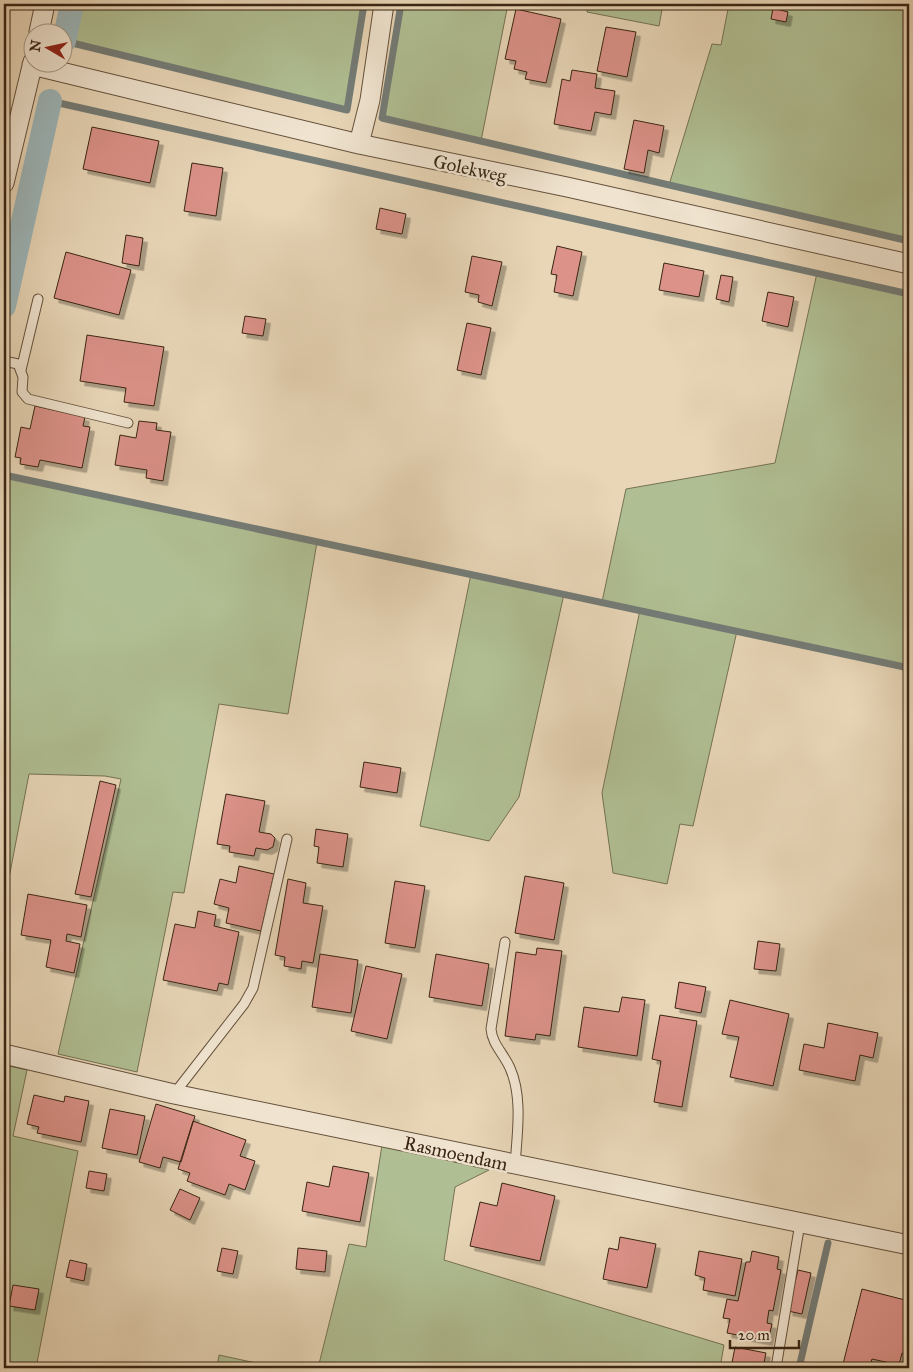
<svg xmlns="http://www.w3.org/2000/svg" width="913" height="1372" font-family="'IM FELL Great Primer',serif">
<defs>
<filter id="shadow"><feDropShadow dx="4.5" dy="4.5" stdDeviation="0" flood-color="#0004"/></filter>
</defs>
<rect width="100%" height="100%" fill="#e8d6b7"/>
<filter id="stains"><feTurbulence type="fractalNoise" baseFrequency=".004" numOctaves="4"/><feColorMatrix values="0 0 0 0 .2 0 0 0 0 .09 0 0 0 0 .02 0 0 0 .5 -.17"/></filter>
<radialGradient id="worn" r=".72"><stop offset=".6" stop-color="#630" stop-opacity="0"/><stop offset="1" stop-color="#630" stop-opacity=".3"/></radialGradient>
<path fill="#b0bf93" stroke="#747253" d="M72 4H364L347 110 64 41Z
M401 4H508L481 141 382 118Z
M589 4H663L659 26 587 12Z
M729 4H909V241L669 185 712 44 721 45Z
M817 273 909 294V668L737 631 693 826 680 824 667 884 613 873 602 793 640 610 602 602 626 489 775 463Z
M4 475 317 542 288 714 219 704 184 893 173 892 137 1072 58 1054 121 779 105 776 29 774 9 878 4 877Z
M471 574 564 594 519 797 489 841 420 826Z
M4 1065 27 1070 13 1136 78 1151 36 1368H4Z
M382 1145 489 1170 455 1187 444 1260 724 1345 720 1368H318L349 1244 366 1247Z
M219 1355 279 1368H217Z"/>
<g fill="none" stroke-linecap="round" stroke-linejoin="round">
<path stroke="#747c77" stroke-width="7" d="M401 4 382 118 909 241
M64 41 347 110 364 4
M50 101 909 294
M4 475 909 668
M799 1368 828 1243"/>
<path stroke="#9cb6ba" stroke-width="24" d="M64 41 72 4
M4 306 50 101"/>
</g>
<path fill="#dc9289" stroke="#392513" filter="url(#shadow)" d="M773 8 788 12 786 22 771 19Z
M516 9 561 19 546 83 525 79 527 72 514 69 516 61 505 59Z
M606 27 636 32 627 77 597 71Z
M572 70 597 74 595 88 615 91 611 115 595 112 591 131 554 124 562 79 570 81Z
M634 120 664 126 659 153 648 150 644 173 624 169Z
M92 127 159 141 150 183 83 169Z
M192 163 223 168 216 216 184 211Z
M380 208 406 214 402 234 376 229Z
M126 235 143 238 139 266 122 263Z
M557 246 582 252 573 296 554 292 557 275 551 274Z
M66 252 131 270 119 315 54 298Z
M472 256 502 262 492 306 478 302 479 295 465 292Z
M664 263 704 271 699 297 659 290Z
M721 275 733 277 729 302 716 299Z
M768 292 794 297 788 327 762 321Z
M245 316 266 319 263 336 242 333Z
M467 323 491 328 481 375 457 370Z
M87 335 164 347 154 406 124 402 126 388 80 381Z
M35 406 85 417 83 426 90 427 82 468 40 460 38 467 20 464 21 458 15 457 21 427 30 429Z
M139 421 157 423 156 430 171 432 163 481 146 478 147 470 115 465 120 435 136 438Z
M364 762 401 768 397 793 360 787Z
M100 781 116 785 91 897 75 894Z
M226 794 265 801 259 832 271 834 275 838 273 847 267 850 256 848 254 856 229 852 230 846 217 844Z
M316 829 348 834 343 867 317 863 319 847 314 846Z
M239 866 274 874 261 931 226 923 229 908 214 904 220 879 236 883Z
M525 876 564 883 554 940 515 933Z
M288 879 306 883 303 903 323 906 313 963 302 961 301 969 284 966 285 957 275 955Z
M395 881 425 886 415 948 385 943Z
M28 894 87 905 81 937 67 934 66 941 80 944 74 973 46 967 51 940 21 935Z
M198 911 216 915 214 926 239 932 228 985 219 983 217 991 163 980 175 924 195 928Z
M758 941 780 944 776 971 754 969Z
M537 948 562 951 550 1036 536 1034 535 1040 505 1036 516 952 536 955Z
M320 954 358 960 351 1013 312 1007Z
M436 954 489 964 482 1006 429 997Z
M366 966 402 974 387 1039 351 1031Z
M679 982 706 987 701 1013 675 1008Z
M622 997 645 1000 637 1056 578 1047 584 1007 619 1012Z
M730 1000 789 1014 773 1086 730 1077 739 1037 722 1034Z
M660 1015 697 1021 682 1107 654 1102 661 1061 652 1059Z
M828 1023 878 1033 873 1058 860 1055 855 1081 799 1070 804 1044 824 1048Z
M34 1095 64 1102 65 1096 89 1101 81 1142 37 1133 39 1127 27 1124Z
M156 1104 195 1116 181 1162 163 1157 160 1168 139 1162Z
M110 1109 145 1116 137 1155 102 1148Z
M193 1121 246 1140 240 1156 255 1161 245 1190 229 1184 225 1195 187 1181 190 1173 178 1169Z
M333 1166 369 1173 360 1222 302 1211 307 1182 329 1187Z
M89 1171 107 1174 104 1191 86 1188Z
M502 1183 555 1196 540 1261 470 1246 480 1202 497 1206Z
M180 1189 200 1198 190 1220 170 1210Z
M620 1237 656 1244 647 1288 603 1279 609 1248 618 1250Z
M222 1248 238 1251 233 1274 217 1271Z
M298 1248 327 1251 325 1272 296 1269Z
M699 1251 742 1259 735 1296 703 1290 705 1278 695 1275Z
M752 1251 779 1257 777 1269 781 1270 773 1311 769 1310 767 1323 772 1324 768 1341 727 1333 730 1319 723 1318 727 1299 738 1301 746 1262H750Z
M70 1260 87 1264 84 1281 66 1277Z
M798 1270 811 1273 802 1314 788 1311Z
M13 1285 39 1289 35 1310 9 1306Z
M862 1289 909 1301V1354L902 1353 899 1365 872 1359 869 1368H842Z
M735 1347 766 1353 763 1368H731Z"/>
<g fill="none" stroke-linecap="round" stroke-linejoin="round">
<defs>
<path id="lane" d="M4 361 18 364 23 377 22 392 28 399 128 423
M21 370 38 299
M505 942 491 1029C492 1044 504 1054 510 1068 523 1097 517 1135 515 1165
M174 1094 244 1004 253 988 287 839
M776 1368 800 1223"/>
<path id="street" d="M39 32 45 4
M32 65 359 144 567 187 909 264
M359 144 370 100 384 4
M4 183 33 62
M4 1054 174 1094 909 1245"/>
</defs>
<use href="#lane" stroke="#65513c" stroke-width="11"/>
<use href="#street" stroke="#65513c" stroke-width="21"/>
<use href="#lane" stroke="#f0e4d0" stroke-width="9"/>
<use href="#street" stroke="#f0e4d0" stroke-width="19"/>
</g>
<g text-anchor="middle" stroke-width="5" stroke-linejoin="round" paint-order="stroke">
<g font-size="19" fill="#392513" stroke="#f0e4d0">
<text transform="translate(470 168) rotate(12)" y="7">Golekweg</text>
<text transform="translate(456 1153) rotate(12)" y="7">Rasmoendam</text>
</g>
</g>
<rect width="913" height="1372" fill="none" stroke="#e8d6b7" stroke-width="20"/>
<rect x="5" y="5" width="903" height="1362" fill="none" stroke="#392513" stroke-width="2.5"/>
<rect x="10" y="10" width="893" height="1352" fill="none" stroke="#392513"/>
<g transform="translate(48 48) rotate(279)"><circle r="24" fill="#f0e4d0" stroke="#a79884"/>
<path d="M0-4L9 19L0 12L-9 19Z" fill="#8f2418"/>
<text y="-8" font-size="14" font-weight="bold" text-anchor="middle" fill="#392513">N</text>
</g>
<path d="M730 1340v8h69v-8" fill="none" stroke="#392513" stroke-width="2.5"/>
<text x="738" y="1340" font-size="15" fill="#392513" stroke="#f0e4d0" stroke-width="4" paint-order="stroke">20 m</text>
<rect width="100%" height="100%" filter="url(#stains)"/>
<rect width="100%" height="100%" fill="url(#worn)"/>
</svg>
